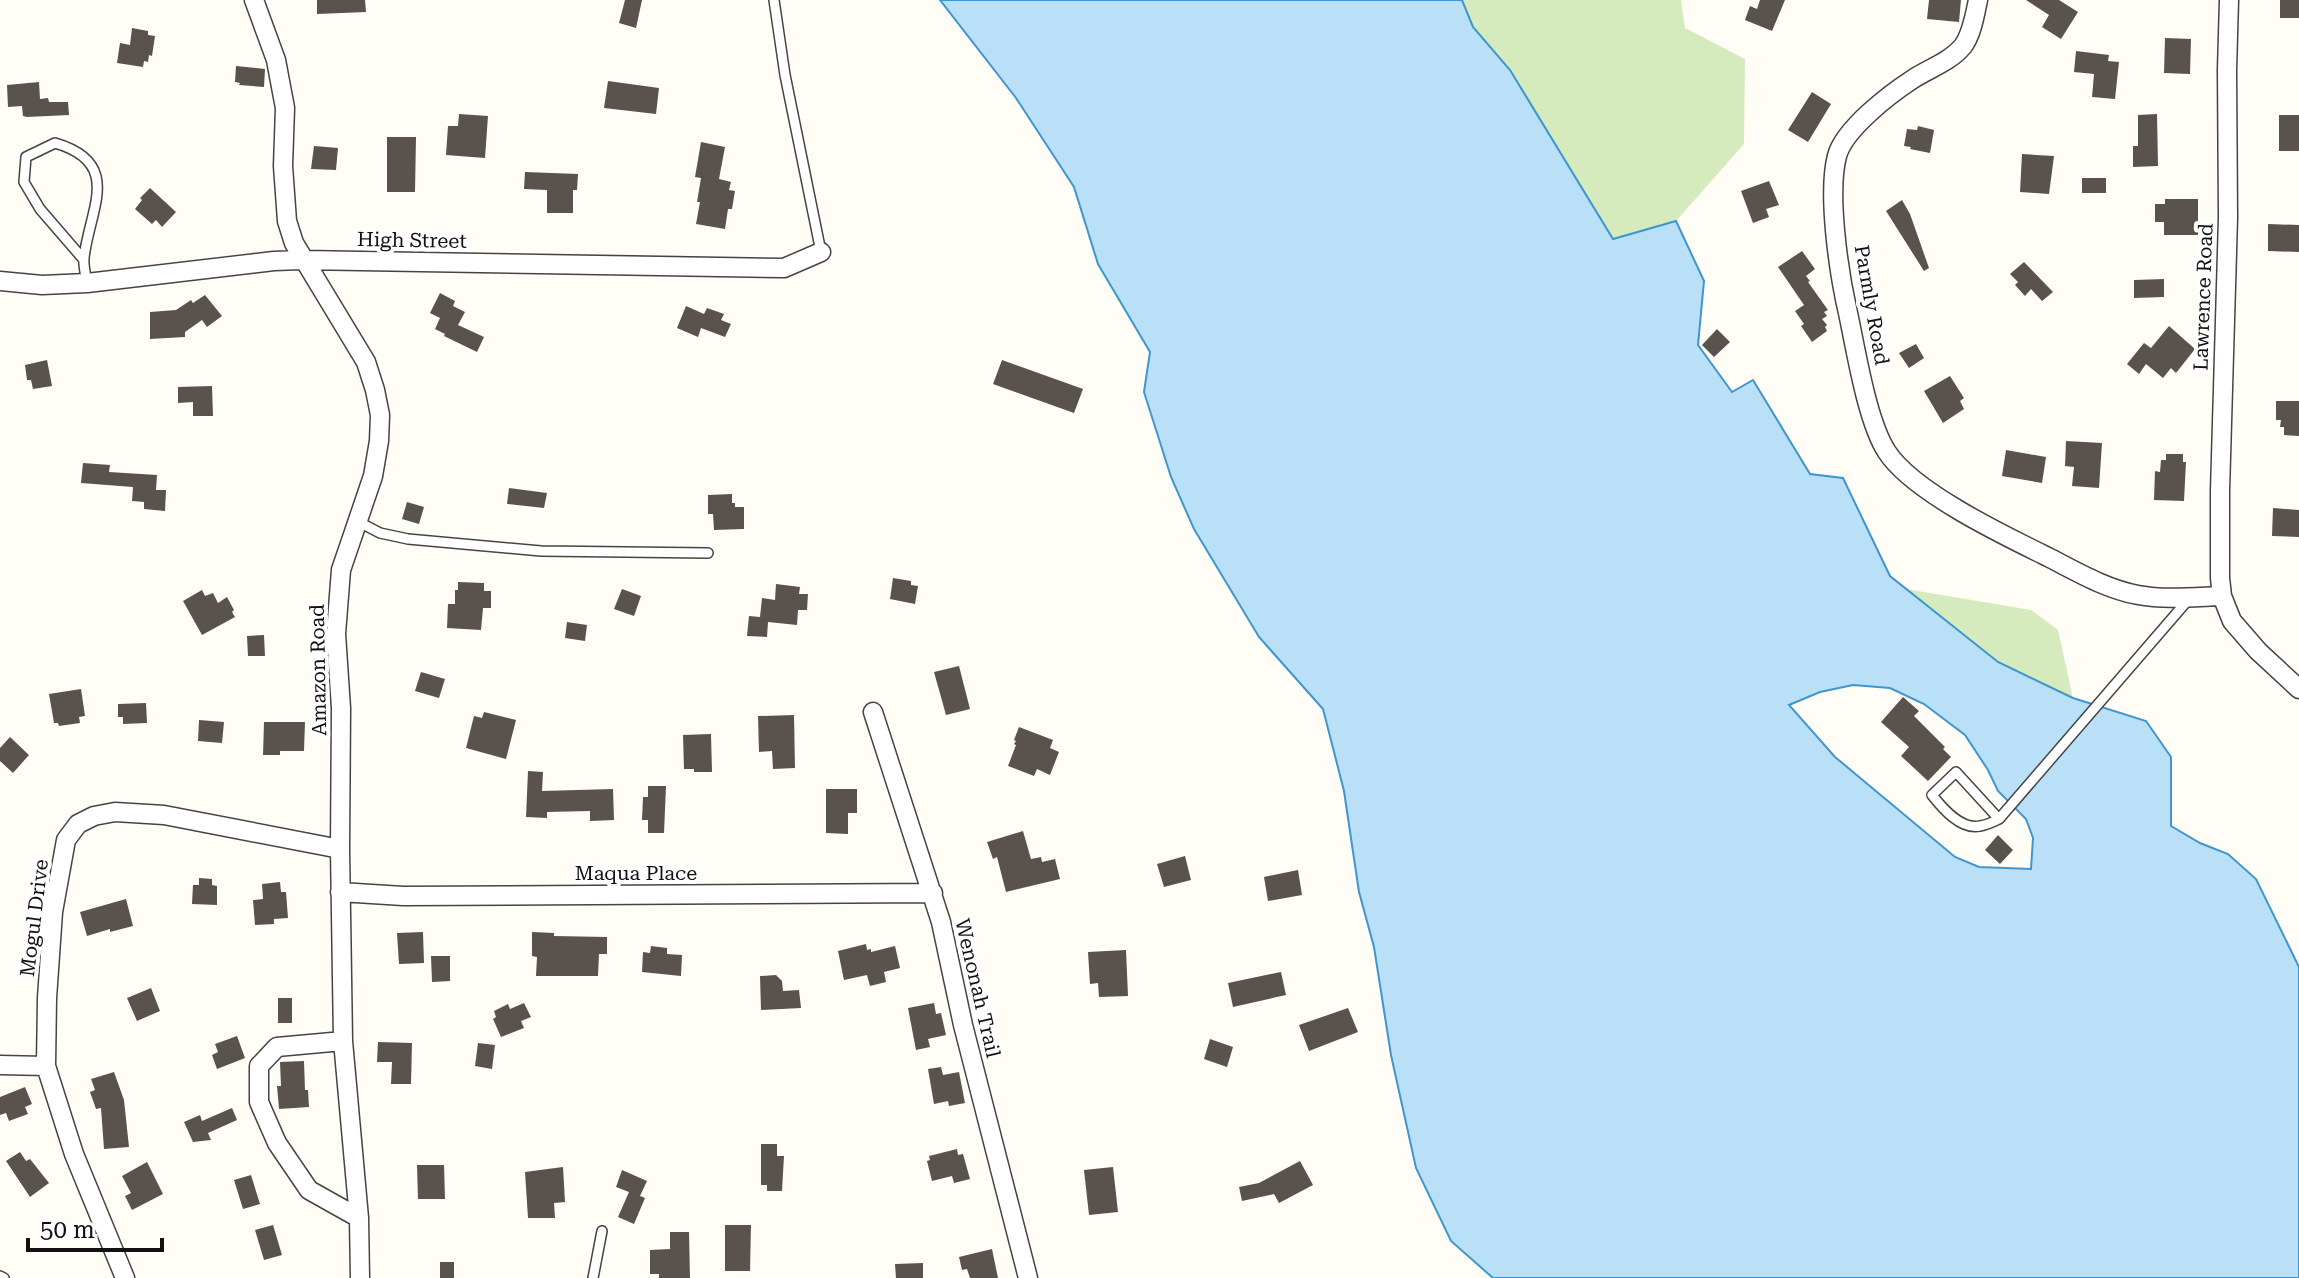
<svg xmlns="http://www.w3.org/2000/svg" width="2299" height="1278" font-family="'Roboto Serif',serif">
<rect width="100%" height="100%" fill="#fffdf5"/>
<path fill="#d5ebbd" d="M1462 0H1681L1685 28 1745 59 1744 144 1676 221 1613 239 1510 70 1473 26Z
M1906 589 2031 610 2058 630 2073 698 1998 662Z"/>
<path fill="#b9e0f7" stroke="#3f96cf" stroke-width="2" fill-rule="evenodd" d="M940 0H1462L1473 27 1510 70 1613 239 1676 221 1704 281 1698 345 1732 392 1753 380 1810 474 1843 478 1890 576 1998 662 2073 698 2146 721 2171 757V826L2200 843 2228 854 2256 879 2299 967V1278H1493L1451 1241 1416 1168 1391 1055 1374 947 1359 892 1344 791 1323 709 1259 637 1194 529 1171 477 1144 392 1150 352 1098 264 1074 187 1016 98ZM1853 685 1890 688 1924 704 1965 735 1988 770 1998 791 2026 819 2033 838 2031 869 1979 867 1955 857 1835 757 1789 705 1820 692Z"/>
<path fill="#5a524d" d="M317 0H365L366 12 317 14Z
M625 0H642L636 28 619 23Z
M1760 0H1785L1772 31 1745 20 1750 6 1757 9Z
M1929 0H1961L1959 22 1927 19Z
M2026 0H2059L2078 12 2061 39 2042 27 2049 15Z
M2280 0H2299V18H2280Z
M132 28 148 31V35L155 36 152 56 149 55 148 62 144 61 143 67 117 63 120 43 130 45Z
M2165 38 2191 39 2190 74 2164 73Z
M2076 51 2109 55 2108 61 2119 62 2115 99 2092 97 2094 74 2074 72Z
M236 66 265 69 264 87 239 85 240 83 235 82Z
M608 81 659 88 656 114 604 108Z
M39 82 40 99 48 98 49 102H68L69 115 27 117 23 116 22 106 8 107 7 85Z
M1812 92 1831 104 1808 142 1788 130Z
M459 114 488 116 485 158 446 155 448 126H458Z
M2157 114 2158 166 2133 167V146H2138V115Z
M2279 115H2299V151H2279Z
M1918 126 1934 130 1930 153 1910 149 1911 147 1904 146 1907 129 1917 130Z
M387 137H416L415 192H387Z
M701 142 725 147 719 179 731 182 729 190 735 191 732 209H728L725 229 696 224 700 202H697L701 178 695 177Z
M314 146 338 148 336 170 311 169Z
M2022 154 2054 156 2049 194 2020 192Z
M525 172 578 174 577 190H573V213H547V190L524 189Z
M2082 178H2106V193H2082Z
M1769 181 1779 205 1766 209 1769 217 1753 223 1741 191Z
M150 188 176 212 162 227 156 220 152 224 135 209 142 200 140 198Z
M2165 199H2198V235H2164V222H2155V204H2165Z
M1902 200 1910 214 1929 268 1924 271 1886 211Z
M2268 224 2299 225V252L2268 251Z
M1802 251 1815 269 1806 276 1810 281 1808 282 1828 310 1824 312 1827 316 1822 319 1827 325 1825 327 1827 331 1812 342 1801 326 1804 324 1795 311 1804 305 1778 267Z
M2024 262 2053 292 2042 301 2031 289 2025 296 2015 285 2018 282 2010 274Z
M2164 279V297L2134 298V280Z
M440 293 455 301 453 306 465 312 458 325 484 337 477 352 444 336 445 334 435 329 440 318 430 313Z
M205 295 222 316 207 327 202 320 185 332V337L150 339V312L176 310 191 300 193 303Z
M686 306 704 314 707 308 724 314 721 320 731 324 725 337 701 328 698 337 677 328Z
M2169 326 2195 349 2176 373 2171 368 2163 378 2146 364 2139 374 2127 364 2144 343 2151 348Z
M1717 329 1730 342 1714 357 1702 345Z
M1916 344 1924 358 1909 368 1899 353Z
M47 360 52 386 33 389 31 380H27L25 365Z
M1002 360 1083 389 1074 413 993 384Z
M1950 376 1964 398 1960 401 1964 409 1943 423 1924 391Z
M212 386 213 416H193V402L178 403V387Z
M2276 401H2299V436L2284 435V427H2280L2281 420H2276Z
M2066 441 2102 443 2099 488 2072 486 2074 467 2065 466Z
M2006 450 2046 457 2042 483 2002 476Z
M2166 454H2183V462H2186L2184 501 2154 500 2155 471 2160 472 2161 460H2166Z
M83 463 110 465 109 472 157 475 156 490H166L165 511 144 509V502L132 501 133 487 81 483Z
M509 488 547 493 544 508 507 504Z
M732 494V503H735V507H744V529L714 530 713 514H708V495Z
M407 502 424 507 419 524 402 519Z
M2273 508 2299 510V537L2272 536Z
M893 578 911 581V585L918 586 915 604 890 599Z
M458 582 484 583V591H491V608H483L481 630 447 628 448 604H455V590H458Z
M776 584 800 587 799 594H808L807 610H798L797 625 768 622 767 637 747 636 749 616 760 617 762 598 775 600Z
M622 589 641 596 634 616 614 609Z
M202 590 205 596 213 593 218 603 227 597 234 610 232 612 235 617 202 635 183 601Z
M567 622 587 625 585 641 565 638Z
M264 635 265 656H248L247 636Z
M959 666 970 709 946 715 934 672Z
M421 672 445 679 439 698 415 691Z
M81 689 85 716 79 717 80 723 59 726 58 723H54L49 694Z
M1903 697 1919 711 1914 716 1945 747 1943 749 1951 757 1928 781 1901 756 1909 747 1881 722Z
M146 703 147 723 123 724V717H118V704Z
M484 712 516 720 506 759 466 748 474 716 482 718Z
M794 715 795 768 773 769 772 751 759 752 758 716Z
M199 720 224 722 222 743 198 741Z
M264 722H305L304 751H280V755H263Z
M1019 727 1053 740 1050 748 1059 752 1050 775 1037 769 1034 776 1008 766 1016 745 1014 744 1016 741 1014 740Z
M711 734 712 772H694V769H684L683 735Z
M10 737 29 755 13 773 0 761V748Z
M528 771 543 772 542 791 613 789 614 820 590 821V811L547 812V818L526 817Z
M648 786H666L664 833H648V820H642L643 797H648Z
M826 789H857V813H848V834L826 833Z
M1023 831 1031 859 1041 857 1042 862 1055 859 1060 879 1006 892 997 857 993 859 987 842Z
M1998 835 2013 850 2000 864 1985 850Z
M1185 856 1191 880 1164 887 1157 864Z
M1298 870 1302 895 1268 901 1264 877Z
M199 878 212 879V885L217 886V905L192 904 193 885H199Z
M280 882 281 892H286L288 918 274 919V924L255 925 253 900 263 899 262 884Z
M126 899 133 926 110 932V929L87 936 80 912Z
M423 932 424 963 399 964 397 933Z
M532 932 554 933V936L607 937V954H599L598 976H536L537 957 532 956Z
M866 944 867 950 871 949V952L895 946 900 968 884 972 886 982 870 986 867 975 844 980 838 951Z
M651 946 667 948V954L682 955 681 976 642 972 643 952 650 953Z
M1126 950 1128 996 1099 997 1098 983 1090 984 1088 952Z
M431 956H450V981L432 982Z
M1281 972 1286 995 1233 1007 1228 983Z
M776 975 782 981 783 991 799 990 801 1008 761 1010 760 976Z
M151 988 160 1011 137 1021 127 998Z
M278 998H292V1023H278Z
M524 1003 531 1017 521 1021 524 1028 501 1037 493 1019 496 1017 494 1011 508 1004 510 1009Z
M934 1003 936 1014 941 1013 946 1035 928 1039 930 1047 916 1050 908 1008Z
M1348 1008 1358 1032 1309 1051 1299 1025Z
M237 1036 245 1058 217 1069 212 1055 218 1052 215 1044Z
M1210 1039 1233 1047 1227 1067 1204 1059Z
M378 1042 412 1043 411 1084H391L392 1062H377Z
M478 1043 495 1045 492 1069 475 1066Z
M304 1061 305 1090H308L309 1107 279 1109 277 1086H281L280 1062Z
M941 1067 943 1075 959 1072 965 1103 949 1106 948 1101 934 1104 928 1069Z
M114 1072 124 1100 129 1147 104 1149 101 1108 96 1109 90 1092 95 1090 91 1079Z
M25 1087 32 1104 25 1107 28 1114 9 1121 6 1113 0 1115V1097Z
M232 1108 237 1120 208 1133 211 1140 193 1142 184 1122 200 1115 202 1121Z
M761 1144H777V1156H784L782 1191H767V1185H761Z
M957 1149 958 1155 963 1154 970 1179 954 1183 952 1176 932 1181 927 1161 930 1160 929 1156Z
M20 1152 26 1161 30 1159 49 1183 30 1197 6 1161Z
M1300 1161 1313 1185 1279 1203 1274 1194 1242 1201 1239 1187 1259 1183Z
M147 1162 163 1194 132 1210 125 1196 131 1193 122 1176Z
M417 1165H444L445 1199H418Z
M563 1167 565 1202 554 1203 555 1218H528L525 1172Z
M1113 1167 1118 1212 1089 1215 1084 1170Z
M622 1170 647 1181 640 1196 645 1198 634 1224 618 1217 629 1192 616 1187Z
M251 1175 260 1204 243 1209 234 1180Z
M273 1225 282 1255 264 1260 255 1230Z
M725 1225H751L750 1271H725Z
M670 1232H689L690 1278H659V1274H650V1250L670 1249Z
M992 1249 998 1278H970L967 1269 962 1270 959 1257Z
M440 1262H454V1278H440Z
M923 1263V1278H896L895 1264Z"/>
<g fill="none" stroke-linecap="round" stroke-linejoin="round">
<defs>
<path id="lane" d="M774 0 785 75 821 252
M84 260 40 209 24 182 26 157 55 143C124 163 89 210 84 258 83 266 86 275 87 283
M357 521 380 533 408 539 541 551 708 553
M1999 819 1956 772 1932 795C1943 809 1961 830 1980 826 1987 825 1993 822 1999 819L2188 600
M0 1276 4 1278
M593 1278 602 1231"/>
<path id="street" d="M254 0 276 60 285 108 283 166 287 221 294 243 366 362 375 390 380 415 379 441 373 476 341 570 336 634 341 708 340 849 343 1041 359 1218 360 1278
M1978 0C1975 14 1972 34 1963 46 1950 62 1930 68 1913 79 1890 94 1844 129 1837 156 1827 194 1839 274 1848 313 1856 350 1867 422 1887 452 1913 492 2005 536 2048 557 2077 572 2106 589 2138 595 2166 600 2194 597 2222 596
M2229 0 2227 70 2228 218 2220 491V578L2222 596 2232 621 2258 651 2299 689
M0 281 42 285 87 283 274 261 302 260 784 268 821 252
M873 712 941 922 963 1025 1028 1278
M340 892 403 896 933 893
M343 1041 277 1047 259 1066V1102L277 1143 309 1190 359 1218
M0 1065 46 1066
M125 1278 74 1154 46 1066 47 998 53 912 66 840 78 824 94 816 115 812 164 815 340 849"/>
</defs>
<use href="#lane" stroke="#444" stroke-width="12"/>
<use href="#street" stroke="#444" stroke-width="21"/>
<use href="#lane" stroke="#fff" stroke-width="9"/>
<use href="#street" stroke="#fff" stroke-width="18"/>
</g>
<g text-anchor="middle" stroke-width="8" stroke-linejoin="round" paint-order="stroke">
<g font-size="20" fill="#111" stroke="#fff">
<text transform="translate(412 240) rotate(1)" y="7">High Street</text>
<text transform="translate(2203 297) rotate(-88)" y="7">Lawrence Road</text>
<text transform="translate(1872 305) rotate(80)" y="7">Parmly Road</text>
<text transform="translate(318 670) rotate(-91)" y="7">Amazon Road</text>
<text x="636" y="880">Maqua Place</text>
<text transform="translate(34 918) rotate(-83)" y="7">Mogul Drive</text>
<text transform="translate(978 988) rotate(77)" y="7">Wenonah Trail</text>
</g>
</g>
<path d="M28 1238v12h134v-12" fill="none" stroke="#111111" stroke-width="4"/>
<text x="40" y="1238" font-size="24" fill="#111111" stroke="#ffffff" stroke-width="6" paint-order="stroke">50 m</text>
</svg>
